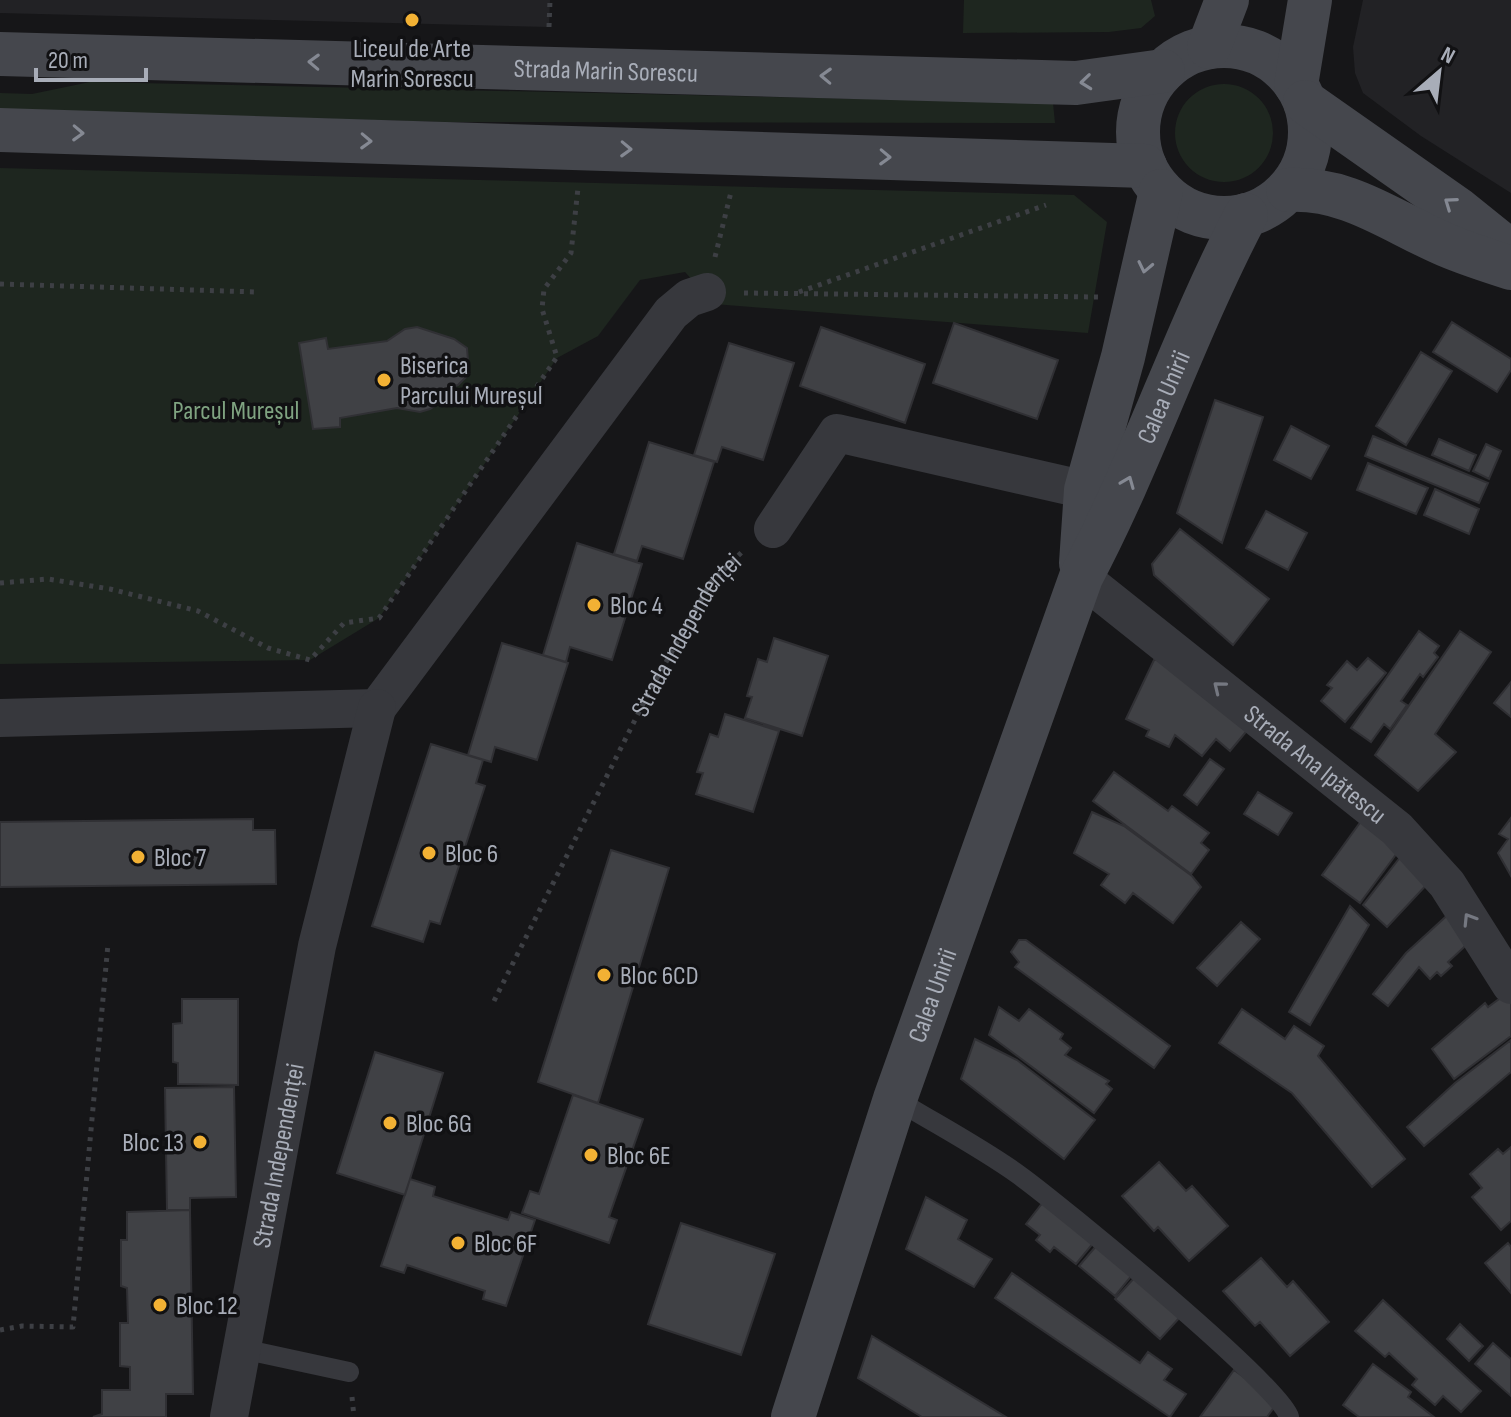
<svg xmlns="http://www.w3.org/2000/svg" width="1511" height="1417" font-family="'Sofia Sans Condensed',sans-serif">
<rect width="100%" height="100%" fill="#161618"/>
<path fill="#222225" d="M0 0H550L549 27 0 13Z
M1363 0H1511V193L1421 136 1363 93 1355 73 1353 47Z"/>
<path fill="#1e261f" d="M964 0H1151L1155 16 1141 28 1109 32 963 33Z
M90 82 1053 103 1055 123 446 122 0 110V93L32 94Z
M1175 133a49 49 0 1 1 98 0a49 49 0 1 1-98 0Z
M0 168 1074 195 1107 222 1088 333 714 304 685 272 640 280 598 336 557 358 379 618 310 660 0 664Z"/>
<path fill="#404145" stroke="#303034" stroke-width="2" d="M1452 322 1511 359V370L1497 392 1433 352Z
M954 323 1058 360 1037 419 933 383Z
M417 327 454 339 467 348 469 374 458 385 447 388 439 403 430 409 420 412 397 408 340 418V427L313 429 299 343 326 338 328 349 387 341 405 329Z
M821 327 925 364 905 423 800 386Z
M729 343 794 363 763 460 722 447 717 462 694 455Z
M1421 352 1452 371 1406 445 1376 426Z
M1215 400 1263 417 1222 543 1177 513Z
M1291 426 1329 446 1311 479 1274 460Z
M1373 436 1488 483 1479 503 1365 456Z
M1439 439 1476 455 1469 471 1432 455Z
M649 442 714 462 683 559 642 546 637 561 614 554Z
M1486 444 1501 451 1489 479 1473 471Z
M1368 463 1428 488 1416 514 1357 490Z
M1435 489 1479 509 1469 534 1424 515Z
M1266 511 1307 533 1288 570 1246 548Z
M1180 529 1269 599 1233 645 1154 575 1152 564Z
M577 543 642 564 612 660 570 647 566 662 543 655Z
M1419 631 1439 646 1434 653 1438 657 1423 677 1420 674 1401 701 1407 705 1390 729 1384 724 1371 742 1351 728Z
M1460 631 1491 652 1435 734 1456 752 1418 791 1375 755Z
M774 638 828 656 802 736 745 718 752 697 747 696 758 659 767 662Z
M502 643 568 663 537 760 495 747 491 762 468 755Z
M1180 657 1255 721 1230 751 1216 739 1202 756 1175 735 1169 747 1146 736 1149 730 1126 719 1154 660Z
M1368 658 1386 673 1345 722 1321 701 1332 688 1327 685 1347 661 1357 670Z
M1511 682V717L1494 703Z
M725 714 779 731 753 812 696 794 703 773 697 772 710 734 718 737Z
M431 744 483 760 476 783 485 786 440 924 430 921 423 942 372 926Z
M1210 759 1224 769 1197 805 1184 795Z
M1114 772 1168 811 1172 806 1209 833 1201 843 1209 850 1191 874 1093 801Z
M1258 792 1292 813 1278 835 1244 814Z
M1092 812 1124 826 1192 876 1201 887 1173 923 1133 893 1125 903 1101 885 1109 874 1074 853Z
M1367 813 1406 841 1360 903 1322 875Z
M1511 818V876L1498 853 1508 839 1499 834Z
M253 819V830H275L276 884 0 887V822Z
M611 850 669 868 598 1103 538 1082Z
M1405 851 1431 880 1387 927 1363 905Z
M1350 906 1369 925 1310 1025 1289 1012Z
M1452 911 1476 936 1448 962 1452 966 1441 976 1437 972 1430 979 1419 967 1388 1006 1373 994 1406 953Z
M1241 922 1260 939 1217 986 1197 968Z
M1019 940H1026L1170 1046 1154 1068 1015 967 1019 962 1011 952Z
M1506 994 1511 1001V1036L1454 1079 1432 1049 1485 1003 1488 1007Z
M182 999H238V1085L178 1084V1063L173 1062V1024L182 1023Z
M999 1007 1019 1021 1029 1009 1063 1034 1060 1039 1071 1048 1065 1055 1109 1081 1106 1084 1112 1089 1094 1113 989 1035Z
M1242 1009 1285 1039 1294 1026 1324 1046 1318 1056 1405 1159 1372 1187 1292 1093 1219 1043Z
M975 1039 1017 1060 1095 1120 1064 1159 961 1079Z
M1511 1040V1072L1424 1146 1407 1127 1455 1083Z
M375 1052 443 1073 405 1195 337 1173Z
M234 1087 236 1197 190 1198V1210H167L165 1088Z
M573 1095 643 1119 609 1217 617 1220 609 1243 522 1213 530 1191 539 1194Z
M1511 1147V1221L1501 1230 1472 1197 1482 1188 1470 1174 1498 1149 1503 1154Z
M1159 1162 1186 1191 1192 1186 1228 1226 1189 1261 1158 1227 1154 1231 1122 1196Z
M410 1179 435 1187 433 1196 508 1220 511 1212 535 1220 506 1306 483 1299 485 1291 407 1265 404 1273 381 1266Z
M926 1197 967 1220 958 1239 992 1259 974 1287 906 1249Z
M1044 1201 1095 1241 1076 1264 1054 1247 1050 1252 1036 1240 1040 1235 1026 1224Z
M190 1210 193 1394H166V1417H93L102 1414V1390H130V1367L120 1366V1323H128L127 1288 121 1286V1240H127V1212Z
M681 1223 775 1254 741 1355 648 1324Z
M1508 1243 1511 1247V1293L1485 1263Z
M1097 1245 1133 1274 1115 1296 1079 1266Z
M1261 1258 1287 1287 1293 1281 1329 1322 1290 1356 1260 1322 1255 1326 1223 1291Z
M1012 1273 1140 1363 1148 1352 1172 1369 1164 1380 1186 1394 1170 1417 995 1298Z
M1136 1276 1181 1316 1160 1339 1115 1299Z
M1383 1300 1481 1391 1461 1412 1443 1396 1435 1405 1412 1385 1417 1379 1389 1353 1385 1357 1355 1331Z
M1460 1324 1483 1346 1469 1361 1447 1339Z
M872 1336 1006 1417H922L858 1378Z
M1493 1343 1511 1359V1396L1475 1364Z
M1373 1364 1411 1392 1408 1397 1434 1417H1359L1343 1405Z
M1234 1370 1278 1402 1267 1417H1200Z"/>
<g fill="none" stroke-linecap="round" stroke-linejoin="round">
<g stroke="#3d3f44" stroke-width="5" stroke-dasharray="4 6" stroke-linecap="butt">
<path d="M549 27 550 0"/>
<path d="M715 257 731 192"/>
<path d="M0 284 256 292"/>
<path d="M799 292 1046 205"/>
<path d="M744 293 1098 297"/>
<path d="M0 583 48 579 110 589 198 611 268 648 310 660 344 623 379 618 557 357 542 309 544 289 571 253 578 188"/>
<path id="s1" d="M494 1001 648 694 711 582 743 551"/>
<path d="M0 1330 22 1326 73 1327 108 944"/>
<path d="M352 1397 354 1417"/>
</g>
<path stroke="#37383d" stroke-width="20" d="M895 1099C936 1124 980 1147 1019 1175 1058 1203 1281 1386 1289 1417
M242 1349 349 1372"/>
<g stroke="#37383d" stroke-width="38">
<path d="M773 529 837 433 1086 490"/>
<path id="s2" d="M1081 577 1397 829 1447 884 1511 985"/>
<path d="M0 718 377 708 671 313 689 298 707 292"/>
<path id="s3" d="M229 1417 317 946 377 708"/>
</g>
<g stroke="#45474d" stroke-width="44">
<circle cx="1224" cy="132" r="86"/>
<path d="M1209 47 1227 0"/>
<path id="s4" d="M0 54 1076 83 1163 71"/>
<path d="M1296 85 1310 0"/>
<path d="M1305 102 1459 210 1511 252"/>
<path d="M0 130 1145 166"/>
<path d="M1288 190C1349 187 1392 222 1446 245 1467 254 1489 261 1511 268"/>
<path d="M1081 563 1086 490 1123 357 1161 191"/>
<path id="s5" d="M793 1417 895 1099 1081 577C1143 460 1184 333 1246 215"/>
</g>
</g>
<defs><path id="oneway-chevron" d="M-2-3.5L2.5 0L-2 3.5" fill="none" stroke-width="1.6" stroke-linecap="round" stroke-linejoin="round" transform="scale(2)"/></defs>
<g stroke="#858993">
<use href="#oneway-chevron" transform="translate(314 62) rotate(-178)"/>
<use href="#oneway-chevron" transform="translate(826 76) rotate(-178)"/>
<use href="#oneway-chevron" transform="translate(1086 82) rotate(174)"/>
<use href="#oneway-chevron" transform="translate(78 133) rotate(2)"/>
<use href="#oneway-chevron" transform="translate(366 141) rotate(2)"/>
<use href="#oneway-chevron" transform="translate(626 149) rotate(2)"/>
<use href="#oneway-chevron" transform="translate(885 157) rotate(2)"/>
<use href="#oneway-chevron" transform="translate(1450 203) rotate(-145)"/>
<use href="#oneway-chevron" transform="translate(1145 267) rotate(102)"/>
<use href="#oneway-chevron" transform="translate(1128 482) rotate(-68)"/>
</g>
<g stroke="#757881">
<use href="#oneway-chevron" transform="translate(1219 687) rotate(-141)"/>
<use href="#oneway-chevron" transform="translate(1469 919) rotate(-122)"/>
</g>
<g fill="#f2b134" stroke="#111113" stroke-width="3">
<circle cx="412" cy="20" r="8"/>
<circle cx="384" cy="380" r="8"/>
<circle cx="594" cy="605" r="8"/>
<circle cx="429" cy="853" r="8"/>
<circle cx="138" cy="857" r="8"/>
<circle cx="604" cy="975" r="8"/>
<circle cx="390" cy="1123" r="8"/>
<circle cx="200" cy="1142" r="8"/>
<circle cx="591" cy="1155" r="8"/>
<circle cx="458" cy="1243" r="8"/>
<circle cx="160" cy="1305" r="8"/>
</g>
<g text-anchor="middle" stroke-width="7" stroke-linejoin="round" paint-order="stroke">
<g font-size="26" fill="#a8adb8" stroke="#111113" text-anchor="start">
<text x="412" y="57" text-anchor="middle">Liceul de Arte<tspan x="412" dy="30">Marin Sorescu</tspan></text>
<text x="400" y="374">Biserica<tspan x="400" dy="30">Parcului Mureșul</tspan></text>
<text x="610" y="614">Bloc 4</text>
<text x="445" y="862">Bloc 6</text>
<text x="154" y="866">Bloc 7</text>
<text x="620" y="984">Bloc 6CD</text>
<text x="406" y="1132">Bloc 6G</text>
<text x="184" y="1151" text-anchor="end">Bloc 13</text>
<text x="607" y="1164">Bloc 6E</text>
<text x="474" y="1252">Bloc 6F</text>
<text x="176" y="1314">Bloc 12</text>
</g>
<g font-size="26" fill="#a8adb8" stroke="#111113">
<text dy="9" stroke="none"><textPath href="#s4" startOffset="606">Strada Marin Sorescu</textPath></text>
<text dy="9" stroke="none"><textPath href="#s5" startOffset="1086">Calea Unirii</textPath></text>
<text dy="9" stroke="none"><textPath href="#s1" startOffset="414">Strada Independenței</textPath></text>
<text dy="9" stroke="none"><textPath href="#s2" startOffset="300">Strada Ana Ipătescu</textPath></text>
<text dy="9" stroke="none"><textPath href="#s5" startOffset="444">Calea Unirii</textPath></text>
<text dy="9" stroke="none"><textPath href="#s3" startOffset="266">Strada Independenței</textPath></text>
</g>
<g font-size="26" fill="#7fa381" stroke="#111113">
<text x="236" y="419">Parcul Mureșul</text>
</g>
</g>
<g transform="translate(1439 72) rotate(28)" stroke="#111113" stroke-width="6" paint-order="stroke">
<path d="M0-6L14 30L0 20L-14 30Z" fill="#a8adb8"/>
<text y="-12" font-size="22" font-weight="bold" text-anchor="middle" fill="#a8adb8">N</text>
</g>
<path d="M36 68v12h110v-12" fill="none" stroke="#a8adb8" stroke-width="4"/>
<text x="48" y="68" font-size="24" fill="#a8adb8" stroke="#111113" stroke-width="6" paint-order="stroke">20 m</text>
</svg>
